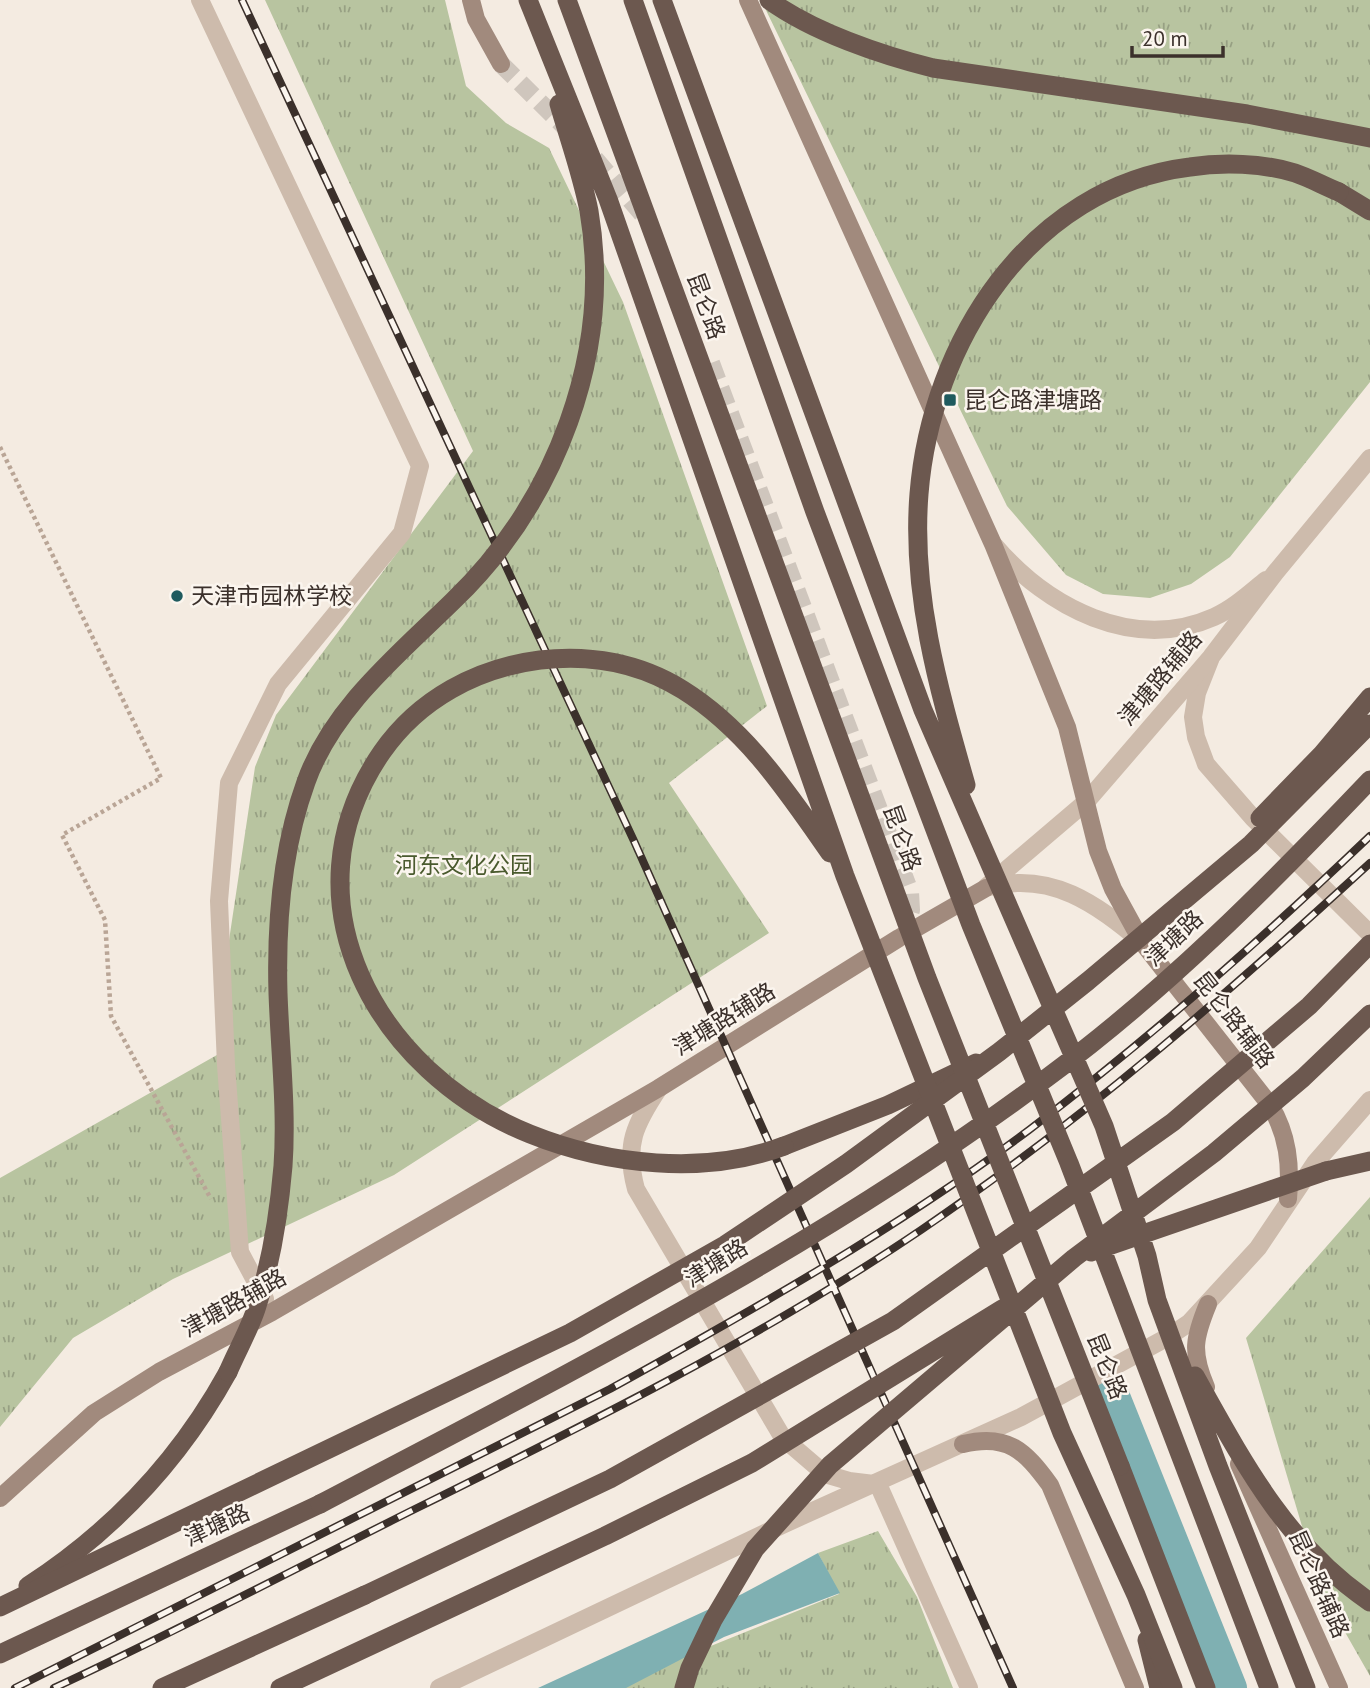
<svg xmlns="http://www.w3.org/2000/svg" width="1370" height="1688" font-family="'PT Sans','Noto Sans SC',sans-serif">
<defs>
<pattern id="park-tufts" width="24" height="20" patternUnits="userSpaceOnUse" patternTransform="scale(1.75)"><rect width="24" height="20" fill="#b8c4a0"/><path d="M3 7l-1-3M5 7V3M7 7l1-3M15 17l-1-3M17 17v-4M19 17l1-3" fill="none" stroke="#97a083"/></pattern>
</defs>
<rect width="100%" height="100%" fill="#f4ebe1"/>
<path fill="url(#park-tufts)" d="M265 0H445L466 86 506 123 549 148 623 302 767 706 669 783 769 933 394 1175 173 1279 73 1338 0 1427V1178L231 1047 228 947 255 767 276 715 473 451Z
M761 0H1370V382L1230 557 1191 584 1150 598 1103 594 1066 575 1007 506Z
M1370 1197V1676L1321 1590 1246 1338Z
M878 1531 917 1597 953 1688H607L839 1594 818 1553Z"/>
<path fill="#7fb0b2" d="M818 1553 840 1593 724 1637 626 1688H538L742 1594Z"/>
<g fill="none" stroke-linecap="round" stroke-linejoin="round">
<path stroke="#7fb0b2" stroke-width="32" d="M1109 1384 1231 1688"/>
<path stroke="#cfc6bd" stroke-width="18" stroke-dasharray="18 9" stroke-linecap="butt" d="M501 64 568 130
M595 159 645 217
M711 363 910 892 911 910 906 928"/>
<path stroke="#b9a596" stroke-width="4.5" stroke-dasharray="3.5 3.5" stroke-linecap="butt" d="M0 447 161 778 62 835 105 920 111 1016 211 1199"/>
<path stroke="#cdbbac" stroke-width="18" d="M200 0 420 466 402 533 278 684 229 783 219 901 226 1065 240 1252 265 1299
M995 546C1047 607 1133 653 1214 617 1234 608 1250 593 1266 580
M1210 660 1197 693 1193 717 1196 737 1206 764 1253 818 1370 934"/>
<path stroke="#cdbbac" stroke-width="18" d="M986 887 1087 801 1211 657 1275 573 1370 458
M989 887C1052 871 1096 904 1142 942
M659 1088C635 1124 624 1145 636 1189L783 1438 825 1474 849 1481 874 1484
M878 1484 969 1688
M439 1688 782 1525 1021 1417 1168 1337 1189 1323 1258 1248 1315 1163 1370 1100"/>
<path stroke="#a18a7d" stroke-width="18" d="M471 0 476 19 501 64
M748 0 993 544 1067 727 1098 851 1113 889 1142 942 1270 1105C1288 1135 1291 1165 1288 1199
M1206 1387C1191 1352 1194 1338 1208 1304
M963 1444C1008 1433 1025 1451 1050 1485L1135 1688
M1239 1464 1339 1688
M0 1498 94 1413 159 1372 272 1312 659 1088 899 938 986 888"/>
<path stroke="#6c584f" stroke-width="19" d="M769 0C813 32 881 55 933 68L1247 114 1370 138
M1339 192 1370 211
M784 1146 888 1105 976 1063
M1326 1171 1370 1161
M1120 1466 1206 1688
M28 1586C113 1531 179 1461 228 1372
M1147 1640 1159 1688
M0 1654 320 1504
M162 1688 365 1595"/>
<defs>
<path id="rail" d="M242 0 634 841 1013 1688
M15 1688 610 1389C753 1310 898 1228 1029 1130 1149 1039 1261 940 1370 836
M54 1688C175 1632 293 1570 413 1510 583 1426 763 1337 921 1230 1082 1121 1227 994 1370 863"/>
</defs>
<use href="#rail" stroke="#3b302b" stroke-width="8"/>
<use href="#rail" stroke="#fbf5ee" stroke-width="5" stroke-dasharray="16" stroke-linecap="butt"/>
<path stroke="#6c584f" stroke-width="19" d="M528 0 608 199 845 876 1062 1433 1136 1595 1173 1688
M567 0 927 978 1120 1466
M633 0 815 512 971 925 1069 1163 1269 1688
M662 0 923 710 1104 1126 1147 1256 1157 1300 1218 1466 1306 1688
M966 785C939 690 911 594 919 494 931 343 1029 187 1190 167 1222 162 1263 163 1295 173 1310 178 1324 186 1339 192
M1260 818 1322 754 1370 697
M784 1146C705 1176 607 1165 530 1134 377 1073 280 900 382 752 419 699 477 668 540 660 590 654 640 663 683 690 747 730 788 793 830 853
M1091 1252 1326 1171
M228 1372C237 1351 249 1330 256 1309 271 1264 279 1213 283 1166 287 1109 280 1051 278 993 276 923 282 848 306 782 332 708 399 654 453 601 556 502 613 353 589 211 582 175 569 139 559 104
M1195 1376C1243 1462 1287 1546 1370 1602
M320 1504C569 1373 822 1246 1048 1077 1165 991 1270 885 1370 780
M365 1595 610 1479 893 1321 1173 1122 1309 1006 1370 944
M0 1607 570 1333 725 1245 846 1164 999 1052 1088 981 1251 844 1370 724
M280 1688 605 1536 752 1463 1002 1309
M684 1688 690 1668 713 1620 755 1549 830 1465 1074 1258 1214 1153 1303 1078 1370 1014"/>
</g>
<g fill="#1f5a5e" stroke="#fbf5ee" stroke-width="2.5">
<rect x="943" y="393" width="14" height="14" rx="3.5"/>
<circle cx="177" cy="596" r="7"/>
</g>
<g text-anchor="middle" stroke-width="5" stroke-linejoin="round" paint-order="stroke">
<g font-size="23" fill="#3b302b" stroke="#fbf5ee">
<text transform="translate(706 306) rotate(70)" y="8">昆仑路</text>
<text transform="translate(1160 678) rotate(-50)" y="8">津塘路辅路</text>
<text transform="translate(902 838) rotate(70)" y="8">昆仑路</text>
<text transform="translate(1174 938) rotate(-43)" y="8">津塘路</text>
<text transform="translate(724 1019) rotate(-32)" y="8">津塘路辅路</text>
<text transform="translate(1234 1020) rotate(52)" y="8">昆仑路辅路</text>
<text transform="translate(716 1263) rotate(-32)" y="8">津塘路</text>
<text transform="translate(234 1303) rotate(-29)" y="8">津塘路辅路</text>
<text transform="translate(1107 1366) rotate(68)" y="8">昆仑路</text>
<text transform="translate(217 1525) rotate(-25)" y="8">津塘路</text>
<text transform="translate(1319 1584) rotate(66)" y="8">昆仑路辅路</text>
</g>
<g font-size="23" fill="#3b302b" stroke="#fbf5ee" text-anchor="start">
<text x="964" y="408">昆仑路津塘路</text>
<text x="191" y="604">天津市园林学校</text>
</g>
<g font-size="23" fill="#4a5a2e" stroke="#fbf5ee">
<text x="464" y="873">河东文化公园</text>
</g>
</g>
<path d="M1132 46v10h91v-10" fill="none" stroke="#3b302b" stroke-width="3.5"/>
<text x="1142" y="46" font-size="21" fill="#3b302b" stroke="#fbf5ee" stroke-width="5" paint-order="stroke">20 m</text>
</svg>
